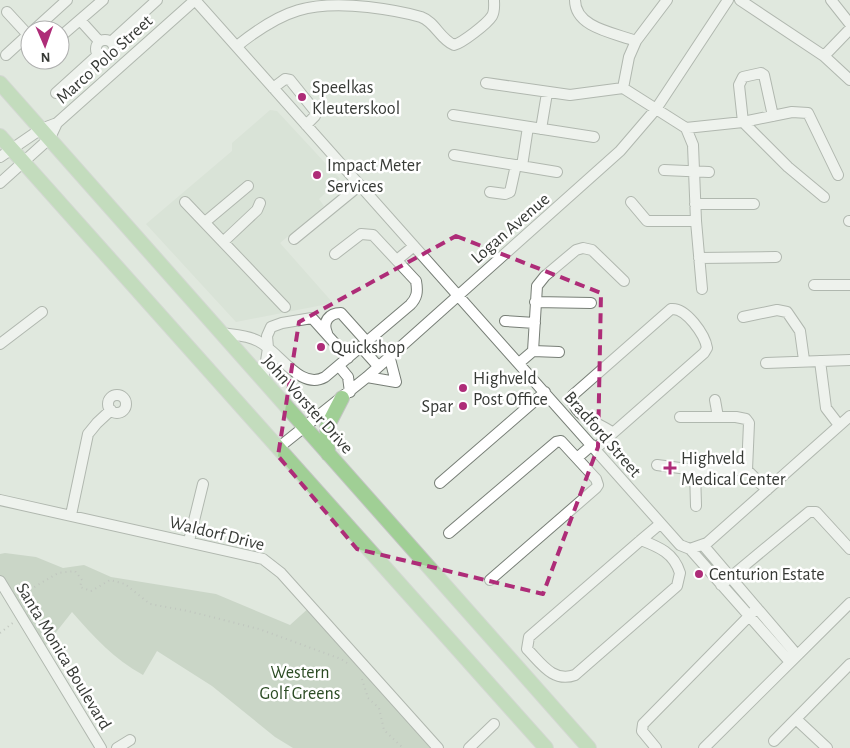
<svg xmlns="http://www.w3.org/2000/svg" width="850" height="748" font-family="'Alegreya Sans',sans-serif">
<rect width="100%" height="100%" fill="#e0e8de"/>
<path fill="#d1ddce" d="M270 110 277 111 340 179 319 199 324 206 280 243 333 303 236 322 146 224 232 151V143Z"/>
<path fill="#b0c0ac" d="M5 553 36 557 63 568 84 565 111 577 216 594 290 625 311 606 437 748H293L275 737 212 686 157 651 143 675C114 659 94 637 72 612L42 650 0 581V554Z"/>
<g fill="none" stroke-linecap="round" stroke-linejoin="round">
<defs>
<path id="minor" d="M195 0 680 545 690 549 707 543 850 416
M575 0C575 28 615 33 636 41L667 0
M740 0 824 56 850 80
M831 0 850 24
M7 12 30 37
M80 20 99 41
M34 30 67 0
M60 37 103 0
M96 49a9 9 0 1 1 18 0a9 9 0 1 1-18 0Z
M111 42 157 0
M237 46C283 9 310 1 368 7 385 9 404 12 421 17 435 22 440 39 454 45 462 43 487 24 492 16 495 11 494 5 494 0
M6 55 30 33
M824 56 850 29
M486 83 570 95 623 88
M273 88 285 79 290 80 315 111V116L306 125
M623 88 686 128 693 145 696 221 702 289
M623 88 629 57 636 41
M56 93 98 55
M453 115 594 137
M773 116 764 75 761 73 743 77 739 85 743 122 788 167 824 197
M686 128 743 122 792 112 808 113 838 175
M541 129 547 93
M454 155 557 172
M0 157 41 129 57 123 195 0
M522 166 528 127
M664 170 709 172
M0 183 50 138 57 123
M490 192 505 194 510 192 516 165
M185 202 285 307
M631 202 647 221H696
M695 204H754
M849 221H850
M205 222 248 186
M294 239 360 185
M223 242 257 210 260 203
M699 258 776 257
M397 260 414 246
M814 285H850
M535 302 591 303
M671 309C686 307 705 335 707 348L704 353 613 433C601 423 569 416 573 395Z
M743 317 777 310 787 312 800 331 804 360
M505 321 535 323
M221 333C233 335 247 335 258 341 280 352 300 391 325 377L410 305C417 298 418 292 416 281L373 235 361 234 335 254
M327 333C322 322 329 313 341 313L367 342
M0 344 42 312
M361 347 378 366
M533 351 559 352
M820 361 826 408 839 425
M519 363 533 351 537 286 545 276 576 250 583 248 592 250 624 281
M766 363 850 360
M339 366 348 377 350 392
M367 377 396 382 389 355
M263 381 268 348 267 336 271 327 282 323 312 318 348 358
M108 404a9 9 0 1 1 18 0a9 9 0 1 1-18 0Z
M715 400 718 417
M278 448 367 377 620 151 656 109 728 0
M595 449 613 433
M577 458 592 445
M657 465 695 470H747L749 423 746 419 736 417H680
M695 470 696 506
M747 470 767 490
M440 483 545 392
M0 500 263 559 281 573 438 748
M71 515 88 434 97 423 111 410
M449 533 556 442 561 441 596 479 598 485 596 488 490 580
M641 540C659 547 674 553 680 573L677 586 575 675C553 683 541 663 527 649L529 637 641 540 660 524
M189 541 203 484
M703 545 797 655
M690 549 790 662
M0 581 101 748
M721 585 809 512H816L850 549
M796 719 827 748
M774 741 850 664
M117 748 130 740
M469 748 494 724
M656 748 642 731 643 724 757 608
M704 748 850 603"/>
<path id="major" d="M0 83 589 748
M0 136 546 748
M328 454 327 427 342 398"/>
</defs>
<use href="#minor" stroke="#777e76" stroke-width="12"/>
<use href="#major" stroke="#c3c4c3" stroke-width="16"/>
<path stroke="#989e97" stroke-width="2" stroke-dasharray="1 4" stroke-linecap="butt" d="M25 604 31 589 58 573 75 571 82 580 80 587 91 591 110 580 125 584 150 604 188 611 259 629 341 659 350 665
M0 633 14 622
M362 679 368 698 379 708 384 730 403 748"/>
<use href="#minor" stroke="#fff" stroke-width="10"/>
<use href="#major" stroke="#a0cf95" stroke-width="14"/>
</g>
<path d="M0 0H850V748H0ZM456 236 601 293 598 447 543 594 357 549 278 456 299 322Z" fill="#e0e8de" fill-opacity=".55" fill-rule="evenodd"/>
<path fill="none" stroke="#ae2c78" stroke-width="4" stroke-dasharray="10 6" stroke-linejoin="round" d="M456 236 601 293 598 447 543 594 357 549 278 456 299 322Z"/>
<g fill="#ae2c78" stroke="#fff" stroke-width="2">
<circle cx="302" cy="97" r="5"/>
<circle cx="317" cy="175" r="5"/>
<circle cx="321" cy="347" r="5"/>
<circle cx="463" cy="388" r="5"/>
<circle cx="463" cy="406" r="5"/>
<path d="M667.5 460.5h5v5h5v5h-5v5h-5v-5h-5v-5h5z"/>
<circle cx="699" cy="574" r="5"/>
</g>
<g text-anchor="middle" stroke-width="5" stroke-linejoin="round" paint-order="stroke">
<g font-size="18" fill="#373a36" stroke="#fff">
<text transform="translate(104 59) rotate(-42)" y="6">Marco Polo Street</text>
<text transform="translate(510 228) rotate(-41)" y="6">Logan Avenue</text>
<text transform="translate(308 404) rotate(48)" y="6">John Vorster Drive</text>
<text transform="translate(603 434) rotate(49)" y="6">Bradford Street</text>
<text transform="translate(217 533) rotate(14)" y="6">Waldorf Drive</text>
<text transform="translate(64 656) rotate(59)" y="6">Santa Monica Boulevard</text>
</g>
<g font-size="18" fill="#373a36" stroke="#fff" text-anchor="start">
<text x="312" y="93">Speelkas<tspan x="312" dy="21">Kleuterskool</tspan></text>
<text x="327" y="171">Impact Meter<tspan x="327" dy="21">Services</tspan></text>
<text x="331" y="353">Quickshop</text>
<text x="473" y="384">Highveld<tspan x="473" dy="21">Post Office</tspan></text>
<text x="453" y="412" text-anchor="end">Spar</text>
<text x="681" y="464">Highveld<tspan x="681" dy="21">Medical Center</tspan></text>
<text x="709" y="580">Centurion Estate</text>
</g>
<g font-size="18" fill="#2c4c24" stroke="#fff">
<text x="300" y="678">Western<tspan x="300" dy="21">Golf Greens</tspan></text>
</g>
</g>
<g transform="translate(45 45) rotate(178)"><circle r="24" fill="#ffffff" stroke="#afb0af"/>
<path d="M0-4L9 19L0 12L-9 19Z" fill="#ae2c78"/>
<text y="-8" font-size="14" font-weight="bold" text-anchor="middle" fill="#373a36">N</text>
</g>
</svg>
